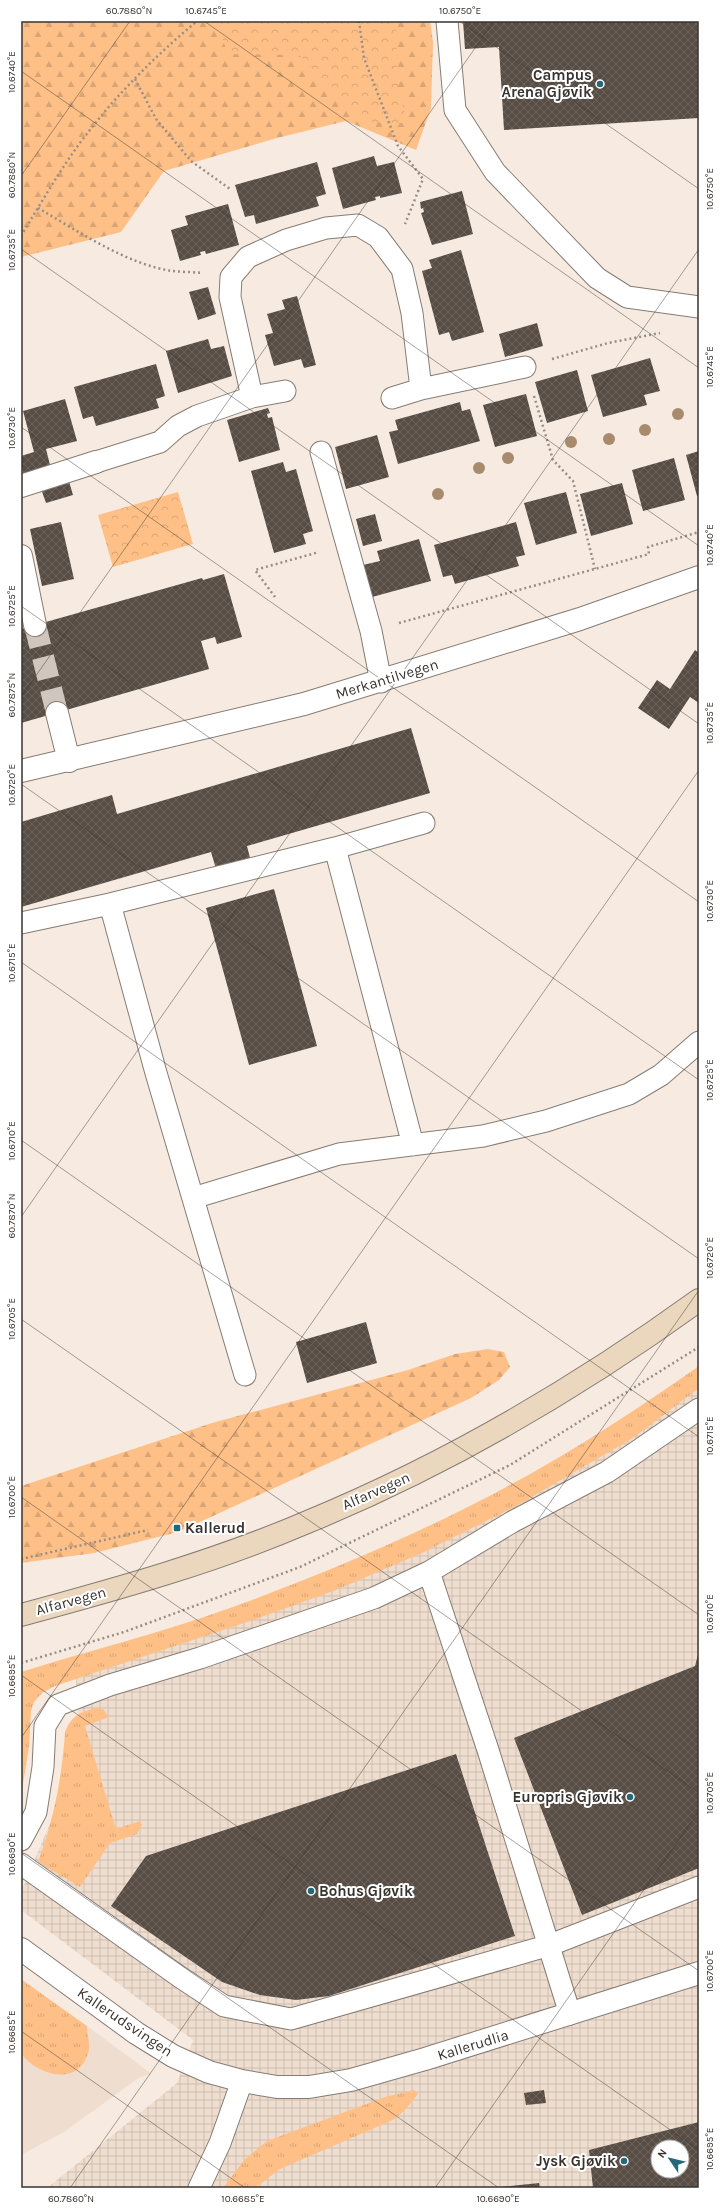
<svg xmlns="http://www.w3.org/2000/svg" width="720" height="2209" font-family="Karla,sans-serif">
<defs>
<pattern id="industrial-grid" width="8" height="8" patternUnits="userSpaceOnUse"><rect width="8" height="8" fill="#efdecf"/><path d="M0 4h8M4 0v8" fill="none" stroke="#cebfb2"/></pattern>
<pattern id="grass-tufts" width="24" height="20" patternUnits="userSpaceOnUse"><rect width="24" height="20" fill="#fec087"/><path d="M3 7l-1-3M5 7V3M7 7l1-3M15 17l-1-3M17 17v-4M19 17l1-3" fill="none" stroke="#daa575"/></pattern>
<pattern id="forest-firs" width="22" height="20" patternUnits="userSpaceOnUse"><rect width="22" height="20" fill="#fec087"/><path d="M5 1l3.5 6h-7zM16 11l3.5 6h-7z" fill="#daa575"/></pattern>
<pattern id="park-crowns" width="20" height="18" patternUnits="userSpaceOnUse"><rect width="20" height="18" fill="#fec087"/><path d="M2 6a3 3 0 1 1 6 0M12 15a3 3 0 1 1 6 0" fill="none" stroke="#daa575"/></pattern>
<pattern id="building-cross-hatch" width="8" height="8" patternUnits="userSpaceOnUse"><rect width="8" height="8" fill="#574d45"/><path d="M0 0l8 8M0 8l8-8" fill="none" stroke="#6d645e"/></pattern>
</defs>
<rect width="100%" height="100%" fill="#f7ebe1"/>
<path fill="#efdecf" d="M87 2026 152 2074 140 2077 64 2132 21 2155V2054L23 2057 72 2072 80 2066 89 2049Z"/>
<path fill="url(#industrial-grid)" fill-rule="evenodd" d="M699 1371V2188H47L177 2083 193 2040 21 1910V1892L81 1750 75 1669 427 1544ZM658 2147H682V2171H658Z"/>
<path fill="url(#grass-tufts)" d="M699 1366V1388L633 1438 518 1505 422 1553 336 1590 256 1619 55 1686 42 1693 34 1702 31 1711 29 1747 21 1796V1672C90 1650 161 1633 230 1608 337 1569 445 1523 544 1466 598 1435 649 1401 699 1366Z
M97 1708 103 1709 109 1717 85 1726 116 1829 140 1821 142 1825 137 1834 110 1843 80 1887 38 1862C54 1819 62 1777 65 1732 71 1716 81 1711 97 1708Z
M21 1979 87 2026C87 2033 90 2043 89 2050 80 2088 39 2076 21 2054Z
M414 2090 418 2094 405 2110 393 2120 280 2169 255 2188H223L244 2160 267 2141 385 2097Z"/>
<path fill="url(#forest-firs)" d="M21 21H430L433 42 431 108 416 150 346 121 277 138 164 171 121 232 21 257Z
M488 1349 504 1352 510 1367 499 1380 471 1398 178 1532 94 1553 21 1563V1486L212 1423 408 1370 455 1354Z"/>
<path fill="url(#park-crowns)" d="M216 21H396L397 80 407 123 366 122 299 55 228 54Z
M178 492 193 544 113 567 98 515Z"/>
<path fill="url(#building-cross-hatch)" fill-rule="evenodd" d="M463 21H699V118L504 130 499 47 465 49Z
M374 156 377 166 394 162 402 193 380 198V196L375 197 376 200 343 209 332 168Z
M317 162 326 194 316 197 319 206 256 224 254 215 245 217 235 185Z
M462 191 473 234 432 245 421 213 424 212 423 208 421 209 420 202Z
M228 204 239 245 206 254 205 251 200 252 201 255 180 261 171 230 188 225 185 216Z
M461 250 484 332 452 341 449 332 439 335 422 271 432 268 429 260Z
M208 287 216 314 198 320 189 292Z
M297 296 316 365 304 368 301 359 274 366 265 335 273 333 267 314 285 309 282 300Z
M537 323 543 346 505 357 499 334Z
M208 339 211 349 224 346 232 376 178 393 166 351Z
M650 358 660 391 644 395 647 405 603 417 591 375Z
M156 364 165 396 156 399 159 408 96 426 93 416 83 419 74 387Z
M577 370 588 411 547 423 535 382Z
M526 394 537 436 495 447 483 405Z
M65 399 77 441 46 449 51 469 23 476 21 456 34 452 23 411Z
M460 402 462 411 470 409 480 441 398 464 389 432 398 430 395 420Z
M268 408 270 413 267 414 268 418 272 417 280 450 239 462 227 420Z
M377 435 389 477 346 489 335 447Z
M699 451V495L697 496 686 455Z
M674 458 685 500 643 511 632 470Z
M283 462 286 472 296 469 313 531 303 534 306 544 274 553 251 471Z
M68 478 73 495 46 503 40 486Z
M622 483 633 524 591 536 580 494Z
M566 492 577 533 536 545 524 503Z
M375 514 382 541 363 546 356 519Z
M61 522 74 579 42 586 30 529Z
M516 522 525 555 516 557 519 566 455 584 452 575 443 577 434 545Z
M419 539 431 581 372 597 363 565 380 561 377 551Z
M224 574 242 637 217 644 215 637 201 641 209 669 21 723V629L202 578 203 580Z
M695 650 699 653V703L690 697 669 729 638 708 657 680 670 689Z
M411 728 430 793 247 846 251 862 217 872 211 852 21 907V822L112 795 117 814Z
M274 889 317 1046 249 1065 206 908Z
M366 1322 377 1363 307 1383 296 1342Z
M699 1651V1868L582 1915 514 1738 695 1666Z
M456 1754 515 1936 329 1996 296 2000 260 1995 222 1982 111 1906 146 1856Z
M544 2090 546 2103 526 2105 524 2093Z
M699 2122V2188H593L589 2150ZM658 2147H682V2171H658Z
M539 2183 540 2188H500V2187Z"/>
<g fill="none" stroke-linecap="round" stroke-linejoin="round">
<path stroke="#d1c6bd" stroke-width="22" stroke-dasharray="22 11" stroke-linecap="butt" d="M35 625 57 713"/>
<defs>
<path id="service" d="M447 21 455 110 495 172 597 278 627 297 699 307
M252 397 230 297 231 277 248 257 286 240 326 228 358 225 378 237 402 269 412 313 421 389
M392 398 421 389 525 367
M321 452 371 631 381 682
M96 462 160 442 178 426 197 416 252 397 285 391
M335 848 413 1145
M110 904 156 1073 245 1375
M21 923 110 904 335 848 424 823
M193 1198 339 1154 483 1136 546 1121 629 1094 661 1075 699 1042
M21 1840 36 1812 43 1767 45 1726 58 1705 110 1685 200 1658 374 1598 429 1572
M21 1864 180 1977 224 2006 291 2019 550 1945 699 1887
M570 2014 488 1750 429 1572 512 1522 607 1472 699 1409
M199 2188 220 2143 242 2081"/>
<path id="minor" d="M21 486 96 462
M21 556 35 625
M57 713 69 761
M21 771 304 704 580 619 699 577
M21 1949 136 2033 173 2056 209 2072 242 2081 277 2087H309L351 2080 425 2059 699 1973"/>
<path id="secondary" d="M21 1615C117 1589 214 1562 305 1523 446 1465 576 1389 699 1300"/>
</defs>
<use href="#service" stroke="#867c73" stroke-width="23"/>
<use href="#minor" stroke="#867c73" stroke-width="24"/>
<use href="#secondary" stroke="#867c73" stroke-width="24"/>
<path stroke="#968e87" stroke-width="2.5" stroke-dasharray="2 3" stroke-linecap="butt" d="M359 21 364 58 398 146 423 179 405 224
M135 79 156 119 191 161 230 189
M38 208C78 231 126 264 172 271 182 272 193 272 203 273
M21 236C35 213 49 189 64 166 100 111 147 63 197 21
M552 359 608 343 660 333
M534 396 553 460 573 481 595 569
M275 597 255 570 319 552
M399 623 649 554 648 547 699 532
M21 1559 148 1530
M21 1663 124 1632 300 1567 510 1465 699 1347"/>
<use href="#service" stroke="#fff" stroke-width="21"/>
<use href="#minor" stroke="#fff" stroke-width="22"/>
<use href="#secondary" stroke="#ebd6be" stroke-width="22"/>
</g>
<g fill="#a78b6c">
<circle cx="678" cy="414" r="6"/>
<circle cx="645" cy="430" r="6"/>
<circle cx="609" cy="439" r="6"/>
<circle cx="571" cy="442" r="6"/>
<circle cx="508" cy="458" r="6"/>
<circle cx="479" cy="468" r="6"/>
<circle cx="438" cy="494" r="6"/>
</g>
<path fill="none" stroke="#38332f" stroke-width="1" stroke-opacity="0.45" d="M204 21 699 368M459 21 699 189M21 71 699 546M21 176 130 21M21 249 699 724M21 427 699 902M21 606 699 1080M21 697 494 21M21 784 699 1259M21 962 699 1437M21 1140 699 1615M21 1217 699 249M21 1319 699 1793M21 1497 699 1971M21 1675 699 2150M21 1738 699 770M21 1853 499 2188M21 2031 245 2188M70 2188 699 1290M435 2188 699 1811"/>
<g fill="#236a78" stroke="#fff" stroke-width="1.5">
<circle cx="600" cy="84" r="4"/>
<rect x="173" y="1524" width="8" height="8" rx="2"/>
<circle cx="630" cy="1797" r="4"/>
<circle cx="311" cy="1891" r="4"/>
<circle cx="624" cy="2161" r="4"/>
</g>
<g text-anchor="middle" stroke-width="4" stroke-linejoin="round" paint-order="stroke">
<g font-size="15" font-weight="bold" fill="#38332f" stroke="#fff" text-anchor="end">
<text x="592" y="80">Campus<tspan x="592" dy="17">Arena Gjøvik</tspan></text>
<text x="185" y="1533" text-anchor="start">Kallerud</text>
<text x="622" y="1802">Europris Gjøvik</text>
<text x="319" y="1896" text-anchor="start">Bohus Gjøvik</text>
<text x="616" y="2166">Jysk Gjøvik</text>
</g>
<g font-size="15" fill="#38332f" stroke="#fff">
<text transform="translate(387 679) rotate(-17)" y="5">Merkantilvegen</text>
<text transform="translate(376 1491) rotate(-24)" y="5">Alfarvegen</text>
<text transform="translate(71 1601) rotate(-15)" y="5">Alfarvegen</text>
<text transform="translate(125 2022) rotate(34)" y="5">Kallerudsvingen</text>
<text transform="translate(473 2045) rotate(-17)" y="5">Kallerudlia</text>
</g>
</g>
<rect width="720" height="2209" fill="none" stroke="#ffffff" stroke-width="44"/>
<g transform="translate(670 2159) rotate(305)"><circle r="19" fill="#ffffff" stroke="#afadac"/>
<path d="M0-3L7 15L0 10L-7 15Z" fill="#236a78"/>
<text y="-6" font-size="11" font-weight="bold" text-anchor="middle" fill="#38332f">N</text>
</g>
<rect x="22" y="22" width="676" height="2165" fill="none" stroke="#38332f" stroke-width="1.5"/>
<g font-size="10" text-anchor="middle" fill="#38332f">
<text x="129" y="14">60.7880°N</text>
<text x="206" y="14">10.6745°E</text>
<text x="460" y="14">10.6750°E</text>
<text transform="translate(11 72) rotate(-90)" y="4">10.6740°E</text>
<text transform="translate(11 175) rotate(-90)" y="4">60.7880°N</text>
<text transform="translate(709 189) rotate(-90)" y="4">10.6750°E</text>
<text transform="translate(11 250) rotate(-90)" y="4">10.6735°E</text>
<text transform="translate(709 367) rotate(-90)" y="4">10.6745°E</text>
<text transform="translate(11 428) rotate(-90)" y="4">10.6730°E</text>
<text transform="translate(709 545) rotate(-90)" y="4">10.6740°E</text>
<text transform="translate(11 606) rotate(-90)" y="4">10.6725°E</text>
<text transform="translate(11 695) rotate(-90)" y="4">60.7875°N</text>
<text transform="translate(709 723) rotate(-90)" y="4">10.6735°E</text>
<text transform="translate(11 785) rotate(-90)" y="4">10.6720°E</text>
<text transform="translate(709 901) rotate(-90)" y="4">10.6730°E</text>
<text transform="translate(11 963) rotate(-90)" y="4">10.6715°E</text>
<text transform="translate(709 1080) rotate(-90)" y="4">10.6725°E</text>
<text transform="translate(11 1141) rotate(-90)" y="4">10.6710°E</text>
<text transform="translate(11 1216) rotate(-90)" y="4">60.7870°N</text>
<text transform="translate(709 1258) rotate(-90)" y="4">10.6720°E</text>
<text transform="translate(11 1319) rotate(-90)" y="4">10.6705°E</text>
<text transform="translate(709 1436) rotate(-90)" y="4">10.6715°E</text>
<text transform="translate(11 1497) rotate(-90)" y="4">10.6700°E</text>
<text transform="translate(709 1614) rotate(-90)" y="4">10.6710°E</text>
<text transform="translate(11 1676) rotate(-90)" y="4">10.6695°E</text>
<text transform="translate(709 1793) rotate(-90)" y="4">10.6705°E</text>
<text transform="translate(11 1854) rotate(-90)" y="4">10.6690°E</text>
<text transform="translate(709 1971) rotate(-90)" y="4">10.6700°E</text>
<text transform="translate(11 2032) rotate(-90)" y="4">10.6685°E</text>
<text transform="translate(709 2149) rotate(-90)" y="4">10.6695°E</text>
<text x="71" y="2202">60.7860°N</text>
<text x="243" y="2202">10.6685°E</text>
<text x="498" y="2202">10.6690°E</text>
</g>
</svg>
